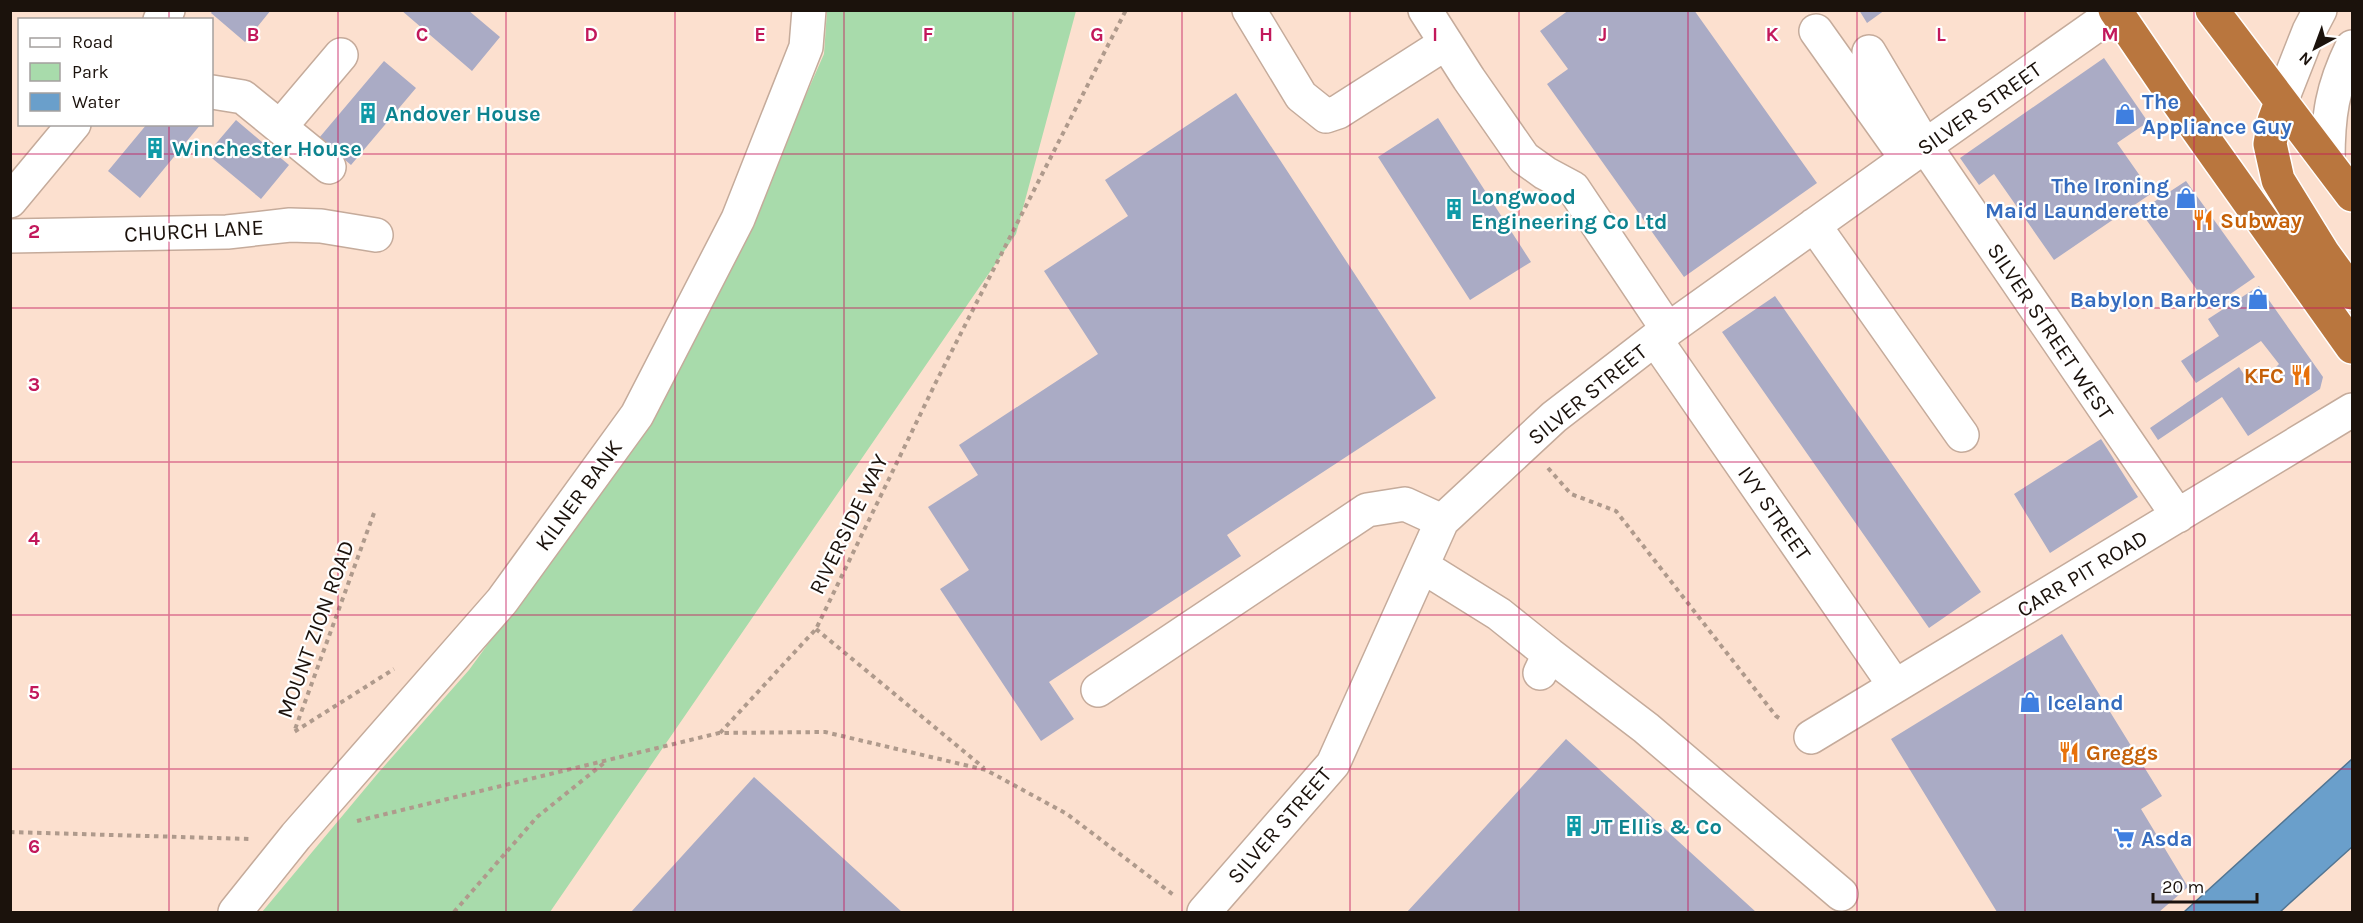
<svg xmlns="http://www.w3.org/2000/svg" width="2363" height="923" font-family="Karla,sans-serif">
<rect width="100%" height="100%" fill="#fce0cf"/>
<path fill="#a8dbab" d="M827 11H1076L1016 234 550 912H262L379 772 469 670 648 424 743 238 824 54Z"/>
<path fill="#6a9fcb" stroke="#527592" stroke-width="1.5" d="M2352 759V847L2280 912H2184Z"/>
<path fill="#aaabc5" d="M213 10H271L245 42 211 13Z
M401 10H468L500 37 472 71Z
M1569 10H1694L1817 183 1684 277 1547 84 1568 69 1540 31Z
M1859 10H1885L1867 23Z
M2104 58 2148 122 2117 143 2152 193 2054 260 1994 174 1979 185 1960 158Z
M384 61 416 88 351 165 319 138Z
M1236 93 1436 398 1227 535 1241 556 1049 682 1074 719 1041 741 940 589 969 570 928 507 978 475 959 445 1098 354 1044 271 1128 216 1105 180Z
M1438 118 1531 262 1470 300 1378 157Z
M236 120 289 165 261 199 207 154Z
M147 124H201L140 198 108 171Z
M2186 181 2255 277 2210 308 2140 211Z
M2259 286 2323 377 2320 389 2248 436 2222 397 2158 440 2150 428 2239 367 2249 382 2266 370 2275 384 2283 379 2275 368 2279 364 2261 341 2196 383 2181 361 2219 336 2208 319Z
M1775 296 1981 592 1929 628 1722 332Z
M2101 439 2138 497 2050 553 2014 494Z
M2062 634 2162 796 2141 809 2188 887 2159 912H1997L1891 739Z
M1566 739 1756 912H1407Z
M754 777 902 912H631Z"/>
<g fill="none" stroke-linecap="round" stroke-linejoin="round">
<defs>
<path id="minor" d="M1249 10 1301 96 1326 116 1338 112 1446 43
M1425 10 1469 79 1524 158 1545 173 1573 188 1668 330
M160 20 168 10
M1816 31 1907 159
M1869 52 1925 146 2178 516
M212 92 243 97 329 167
M2281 102 2309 31 2320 10
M280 127 341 55
M2328 161C2328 115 2332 88 2352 47
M10 201 74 124
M1814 225 1962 435
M10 236 227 232 290 225 321 226 376 235
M1655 339 1895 686
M1422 566 1499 614 1549 654 1540 673
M1549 654 1646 728 1841 894
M1098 690 1367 510 1405 504 1442 521
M1811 737 2352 410
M235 912 296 836 502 601 637 415 738 219 806 47 809 10
M1204 912 1333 764 1442 521 1554 417 1655 339 1925 146 2118 10"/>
<path id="highway" d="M2115 10 2175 98 2352 347
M2212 10 2352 195
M2281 102 2274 121 2270 144 2278 180 2323 253 2352 293"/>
</defs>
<use href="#minor" stroke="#c5ab9b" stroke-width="36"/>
<use href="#highway" stroke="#fff" stroke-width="36"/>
<path stroke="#af9a8c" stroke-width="4" stroke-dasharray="4.5 4.5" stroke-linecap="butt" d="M1548 468 1571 494 1616 511 1776 716 1782 720
M374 513 294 732 394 669
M816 629 984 768
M720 733 816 629 937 380 1126 10
M357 821 719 733 825 732 986 770 1067 814 1175 896
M10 832 249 839
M454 912 537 817 604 763"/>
<use href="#minor" stroke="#fff" stroke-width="33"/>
<use href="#highway" stroke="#b9763e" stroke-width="33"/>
</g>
<path fill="none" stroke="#c2185b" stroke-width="1.5" stroke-opacity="0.55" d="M169 10V20M338 10V912M506 10V912M675 10V912M844 10V912M1013 10V912M1182 10V912M1350 10V912M1519 10V912M1688 10V912M1857 10V912M2025 10V912M2194 10V912M169 124V912M10 154H2352M10 308H2352M10 462H2352M10 615H2352M10 769H2352"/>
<defs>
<symbol id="building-bare" viewBox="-9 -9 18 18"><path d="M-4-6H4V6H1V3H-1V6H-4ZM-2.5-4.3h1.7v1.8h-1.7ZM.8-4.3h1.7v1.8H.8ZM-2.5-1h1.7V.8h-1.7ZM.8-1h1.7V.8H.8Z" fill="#0f9aa8" stroke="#fff" stroke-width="2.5" paint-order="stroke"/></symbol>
<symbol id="shop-bare" viewBox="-9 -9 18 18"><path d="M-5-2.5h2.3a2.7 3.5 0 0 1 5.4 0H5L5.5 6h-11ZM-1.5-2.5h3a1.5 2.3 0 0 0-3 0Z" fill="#3f7fe0" stroke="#fff" stroke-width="2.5" paint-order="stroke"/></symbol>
<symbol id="restaurant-bare" viewBox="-9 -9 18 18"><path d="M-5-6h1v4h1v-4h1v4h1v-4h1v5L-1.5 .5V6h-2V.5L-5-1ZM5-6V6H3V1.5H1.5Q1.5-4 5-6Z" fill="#e8710a" stroke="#fff" stroke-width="2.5" paint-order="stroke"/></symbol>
<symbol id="supermarket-bare" viewBox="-9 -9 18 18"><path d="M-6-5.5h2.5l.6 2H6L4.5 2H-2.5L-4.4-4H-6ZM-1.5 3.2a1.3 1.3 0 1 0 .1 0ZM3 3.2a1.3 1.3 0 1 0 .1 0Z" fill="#3f7fe0" stroke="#fff" stroke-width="2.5" paint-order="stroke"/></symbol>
</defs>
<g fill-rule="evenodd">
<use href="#building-bare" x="353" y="98" width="30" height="30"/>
<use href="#shop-bare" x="2110" y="99" width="30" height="30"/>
<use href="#building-bare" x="140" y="133" width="30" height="30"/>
<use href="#shop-bare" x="2171" y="183" width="30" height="30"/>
<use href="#building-bare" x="1439" y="194" width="30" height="30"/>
<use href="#restaurant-bare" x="2188" y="205" width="30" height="30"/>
<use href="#shop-bare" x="2243" y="284" width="30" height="30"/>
<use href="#restaurant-bare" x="2286" y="360" width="30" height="30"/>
<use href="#shop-bare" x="2015" y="687" width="30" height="30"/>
<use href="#restaurant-bare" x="2054" y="737" width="30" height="30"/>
<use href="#building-bare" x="1559" y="811" width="30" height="30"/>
<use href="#supermarket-bare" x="2109" y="823" width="30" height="30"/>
</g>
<g text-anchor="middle" stroke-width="4.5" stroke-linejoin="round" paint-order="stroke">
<g font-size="22" font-weight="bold" fill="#366cbe" stroke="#fff" text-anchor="start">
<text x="2142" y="109">The<tspan x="2142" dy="25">Appliance Guy</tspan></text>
<text x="2169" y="193" text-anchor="end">The Ironing<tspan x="2169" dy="25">Maid Launderette</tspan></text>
<text x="2241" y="307" text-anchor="end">Babylon Barbers</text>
<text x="2047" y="710">Iceland</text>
<text x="2141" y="846">Asda</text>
</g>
<g font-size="22" fill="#1b120c" stroke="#fff">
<text transform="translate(1979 108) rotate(-35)" y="8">SILVER STREET</text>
<text transform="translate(194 230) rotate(-3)" y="8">CHURCH LANE</text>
<text transform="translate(2051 331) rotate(56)" y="8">SILVER STREET WEST</text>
<text transform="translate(1587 394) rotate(-39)" y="8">SILVER STREET</text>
<text transform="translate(578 495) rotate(-54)" y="8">KILNER BANK</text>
<text transform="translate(1775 513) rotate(55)" y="8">IVY STREET</text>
<text transform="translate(848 524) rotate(-64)" y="8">RIVERSIDE WAY</text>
<text transform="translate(2082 573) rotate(-31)" y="8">CARR PIT ROAD</text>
<text transform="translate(315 629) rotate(-70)" y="8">MOUNT ZION ROAD</text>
<text transform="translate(1279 825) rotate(-49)" y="8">SILVER STREET</text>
</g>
<g font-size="22" font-weight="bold" fill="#0d838f" stroke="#fff" text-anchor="start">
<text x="385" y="121">Andover House</text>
<text x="172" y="156">Winchester House</text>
<text x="1471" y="204">Longwood<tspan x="1471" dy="25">Engineering Co Ltd</tspan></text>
<text x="1591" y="834">JT Ellis &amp; Co</text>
</g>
<g font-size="22" font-weight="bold" fill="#c56008" stroke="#fff" text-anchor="start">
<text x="2220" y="228">Subway</text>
<text x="2284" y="383" text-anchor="end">KFC</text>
<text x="2086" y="760">Greggs</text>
</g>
</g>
<g font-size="20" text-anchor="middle" font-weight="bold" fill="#c2185b" stroke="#fff" stroke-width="4.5" stroke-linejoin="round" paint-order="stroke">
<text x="253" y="41">B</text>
<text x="422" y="41">C</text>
<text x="591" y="41">D</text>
<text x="760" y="41">E</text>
<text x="928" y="41">F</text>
<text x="1097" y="41">G</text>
<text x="1266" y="41">H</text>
<text x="1435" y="41">I</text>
<text x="1603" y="41">J</text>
<text x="1772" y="41">K</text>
<text x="1941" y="41">L</text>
<text x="2110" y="41">M</text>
<text x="34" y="238">2</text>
<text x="34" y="391">3</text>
<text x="34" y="545">4</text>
<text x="34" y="699">5</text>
<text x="34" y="853">6</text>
</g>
<rect width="2363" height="923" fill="none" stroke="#1b120c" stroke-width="24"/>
<rect x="18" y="18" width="195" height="108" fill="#ffffff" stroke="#a4a09e" stroke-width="1.5"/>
<rect x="30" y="38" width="30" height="9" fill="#ffffff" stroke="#a4a09e" stroke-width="1.5"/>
<text x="72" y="48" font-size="18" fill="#1b120c">Road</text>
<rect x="30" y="63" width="30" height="18" fill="#a8dbab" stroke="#a4a09e" stroke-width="1.5"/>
<text x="72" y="78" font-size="18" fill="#1b120c">Park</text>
<rect x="30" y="93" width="30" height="18" fill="#6a9fcb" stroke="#a4a09e" stroke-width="1.5"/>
<text x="72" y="108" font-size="18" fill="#1b120c">Water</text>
<g transform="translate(2315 48) rotate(221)" stroke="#ffffff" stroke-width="4.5" paint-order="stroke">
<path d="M0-4.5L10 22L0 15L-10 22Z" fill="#1b120c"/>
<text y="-9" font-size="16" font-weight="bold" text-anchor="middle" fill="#1b120c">N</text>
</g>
<path d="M2153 893v9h104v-9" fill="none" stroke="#1b120c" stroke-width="3"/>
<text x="2162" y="893" font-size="18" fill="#1b120c" stroke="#ffffff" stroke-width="4.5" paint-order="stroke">20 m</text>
</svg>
